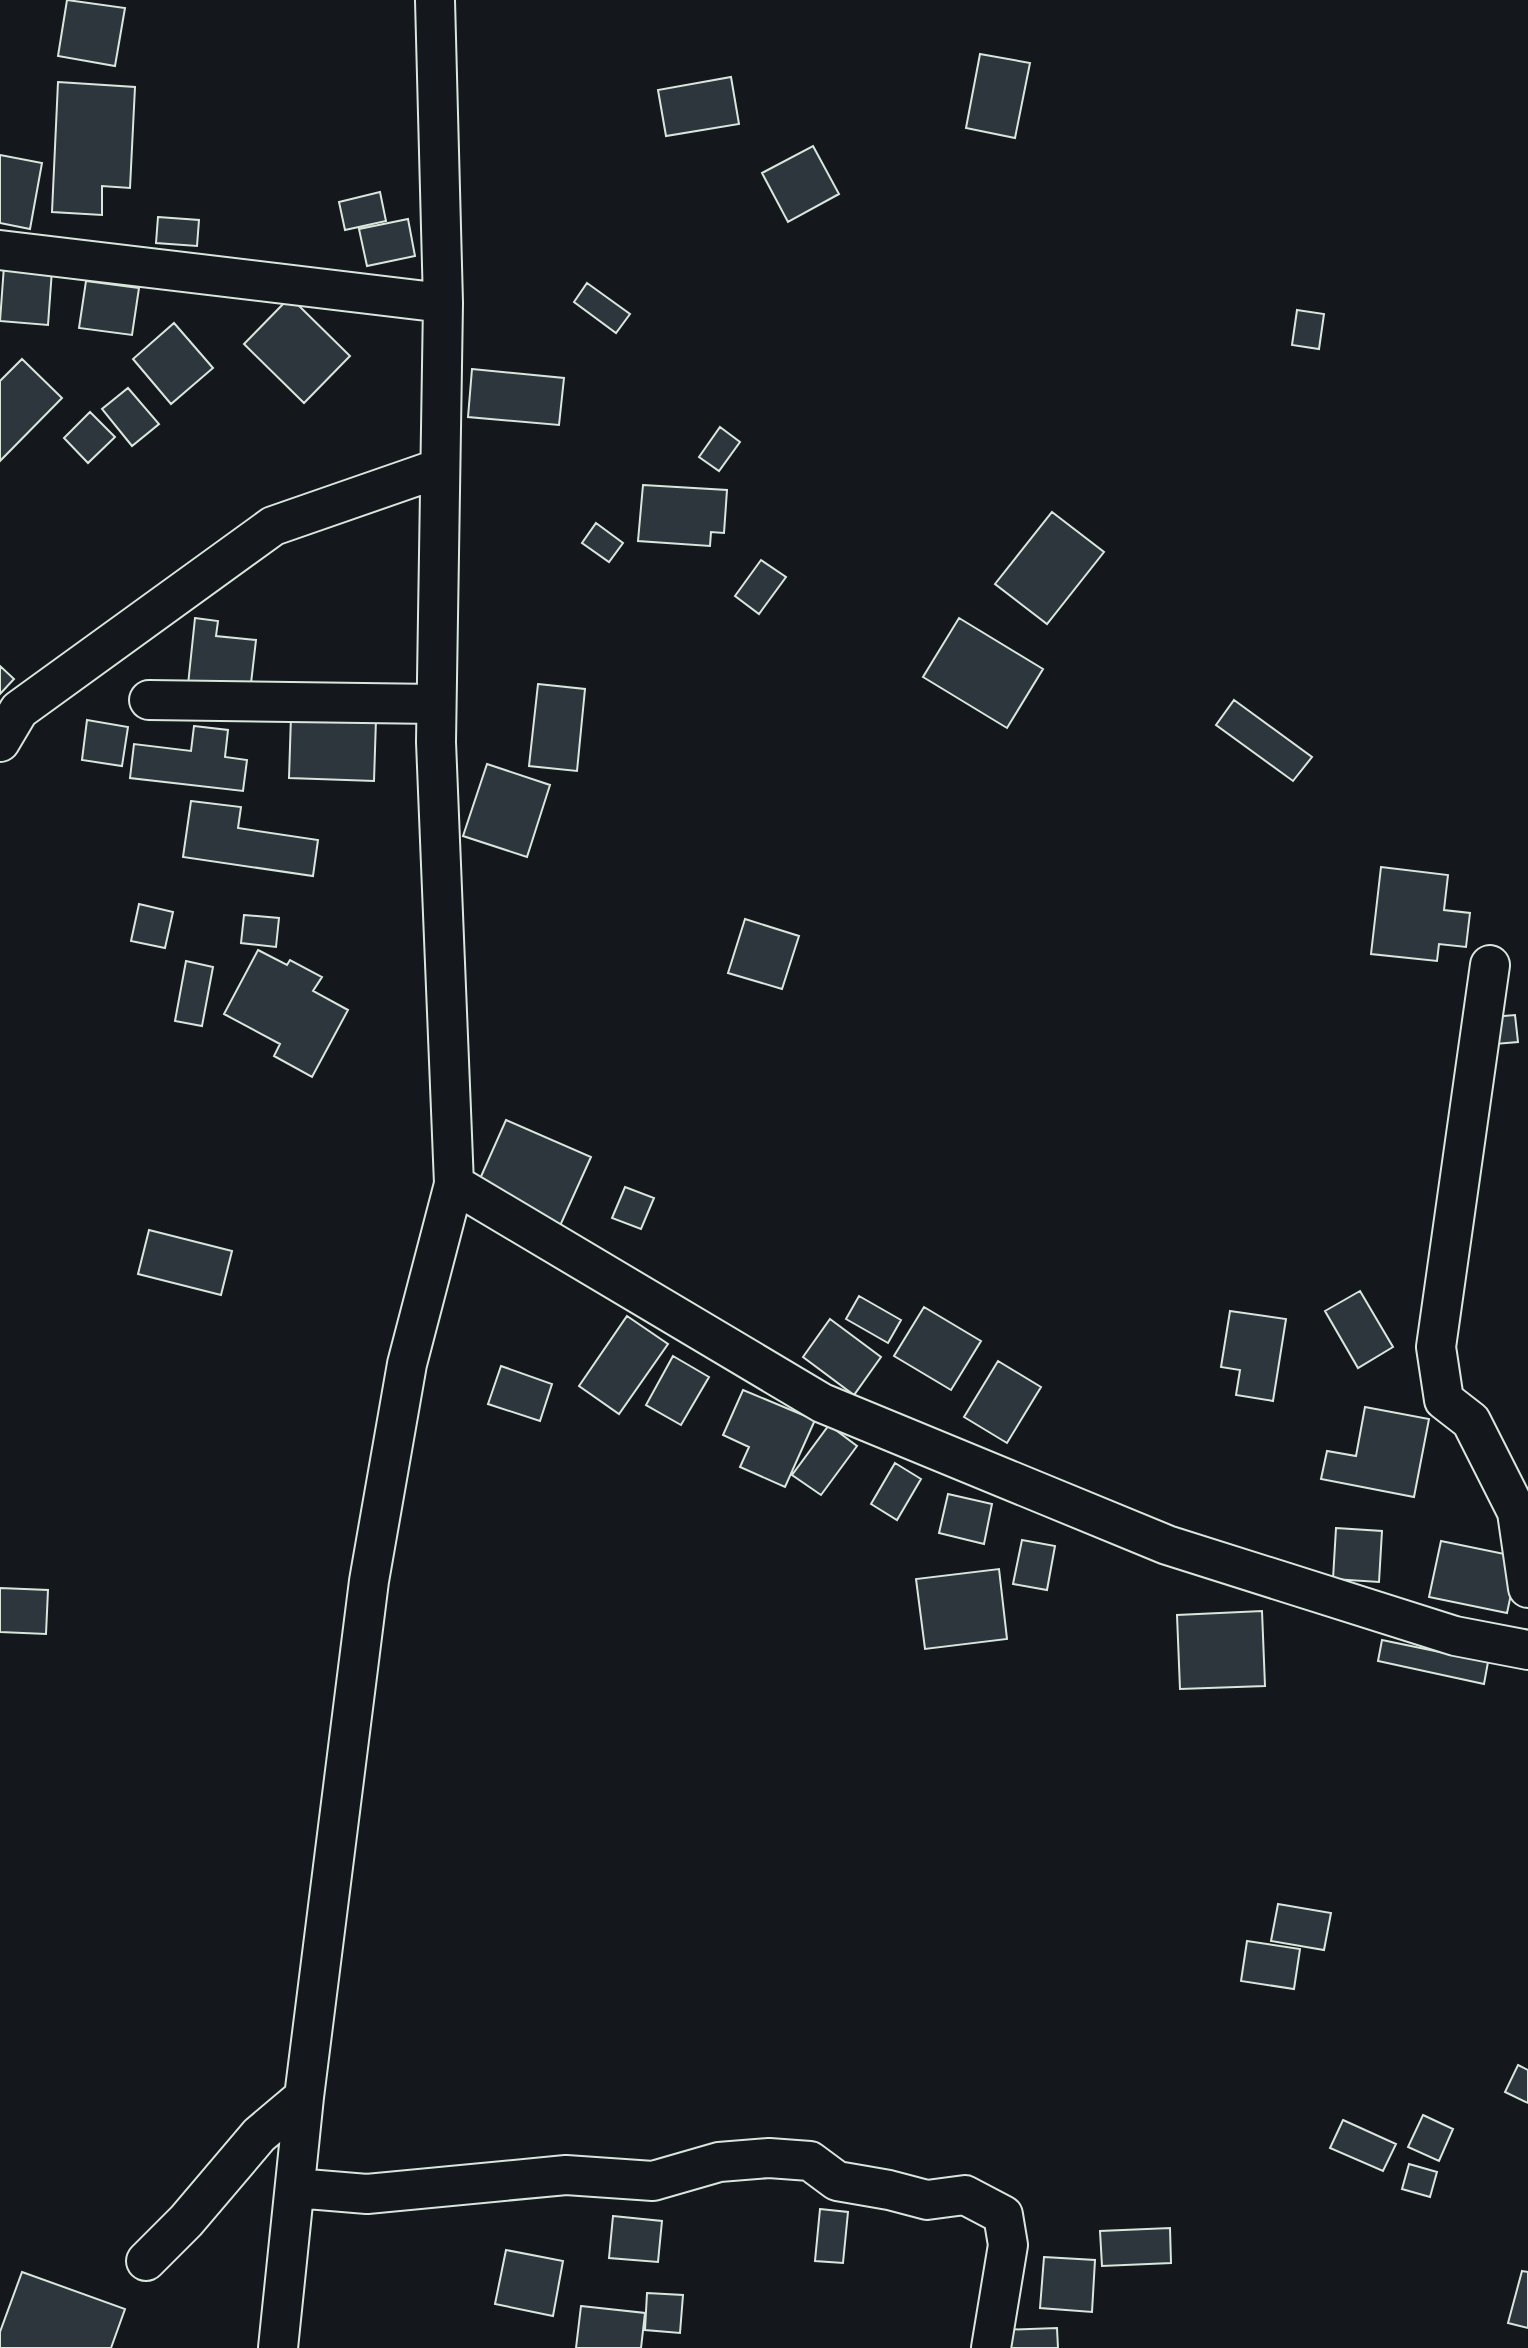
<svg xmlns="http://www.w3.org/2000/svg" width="1528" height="2348" font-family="'Fira Sans',sans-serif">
<rect width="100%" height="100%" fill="#14181c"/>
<path fill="#2c363c" stroke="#d8e6dc" stroke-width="2" d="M67 0 125 8 115 66 58 56Z
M980 54 1030 63 1015 138 966 128Z
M731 77 739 124 666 136 658 90Z
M58 82 135 87 130 188 102 186V215L52 212Z
M813 146 839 194 788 222 762 173Z
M0 155 42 163 30 229 0 223Z
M380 192 386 221 345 230 339 202Z
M158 217 199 220 197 246 156 243Z
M408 219 415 256 367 266 359 229Z
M4 266 52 270 48 325 0 321Z
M86 281 139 288 132 335 79 328Z
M587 283 630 314 616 333 574 302Z
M290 297 350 356 304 403 244 344Z
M1297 310 1324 314 1319 349 1292 345Z
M174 323 213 368 171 404 133 359Z
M22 359 62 398 0 461V381Z
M472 369 564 378 559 425 468 417Z
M128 388 159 424 132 446 102 409Z
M90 412 115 437 88 463 64 438Z
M720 427 740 442 719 471 699 457Z
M643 485 727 490 724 533 711 532 710 546 638 541Z
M1052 512 1104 552 1047 624 995 584Z
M596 523 623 543 609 562 582 543Z
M761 560 786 577 759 614 735 596Z
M195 618 218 621 216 636 256 640 250 692 188 685Z
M959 618 1043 669 1007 728 923 677Z
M0 666 14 679 0 694Z
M538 684 585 689 577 771 529 766Z
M1234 700 1312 757 1293 781 1216 725Z
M291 716 376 719 374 781 289 778Z
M87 720 128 727 122 766 82 760Z
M194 726 228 730 225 757 247 760 243 791 130 778 134 744 191 751Z
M487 764 550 785 527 857 463 836Z
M191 801 241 807 238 828 318 840 313 876 183 857Z
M1381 867 1448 875 1444 910 1470 913 1466 947 1439 944 1437 961 1371 954Z
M139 904 173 912 165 948 131 941Z
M244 915 279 918 276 947 241 943Z
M745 919 799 936 782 989 728 973Z
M258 950 287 965 290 960 322 977 313 991 348 1010 312 1077 274 1056 280 1044 224 1014Z
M186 961 213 967 202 1026 175 1021Z
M1515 1015 1518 1042 1495 1044 1492 1017Z
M506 1120 591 1157 559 1228 475 1190Z
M625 1187 654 1198 641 1229 612 1218Z
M149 1230 232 1251 221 1295 138 1274Z
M1360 1291 1393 1347 1358 1368 1325 1311Z
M859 1296 901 1320 888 1343 846 1319Z
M924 1307 981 1341 951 1390 894 1356Z
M1230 1311 1286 1319 1273 1401 1236 1395 1240 1370 1221 1367Z
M627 1316 668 1344 619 1414 579 1386Z
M830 1319 881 1357 854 1395 803 1357Z
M673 1356 709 1377 681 1425 646 1405Z
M998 1361 1041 1387 1007 1443 964 1417Z
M501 1366 552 1384 540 1421 488 1404Z
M743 1390 815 1420 785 1487 740 1467 749 1447 723 1435Z
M1365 1407 1429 1419 1414 1497 1321 1479 1327 1451 1356 1456Z
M829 1425 857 1446 821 1495 792 1475Z
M895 1463 921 1479 897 1520 871 1504Z
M948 1494 992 1504 984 1544 939 1533Z
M1336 1528 1382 1531 1379 1582 1333 1579Z
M1022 1540 1055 1546 1047 1590 1013 1584Z
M1441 1541 1519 1557 1507 1613 1429 1597Z
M999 1569 1007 1639 925 1649 916 1579Z
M0 1588 48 1590 46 1634 0 1632Z
M1262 1611 1265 1686 1180 1689 1177 1615Z
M1382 1640 1488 1662 1484 1684 1378 1661Z
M1278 1904 1331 1913 1324 1950 1271 1941Z
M1247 1941 1300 1949 1294 1989 1241 1981Z
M1518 2065 1528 2070V2103L1505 2092Z
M1423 2115 1453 2129 1439 2161 1408 2147Z
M1343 2120 1396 2144 1383 2171 1330 2148Z
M1409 2164 1437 2172 1430 2197 1402 2189Z
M820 2209 848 2212 843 2263 815 2261Z
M613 2216 662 2221 658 2262 609 2258Z
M1170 2228 1171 2263 1102 2266 1100 2231Z
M506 2250 563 2261 553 2316 495 2304Z
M1044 2257 1095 2260 1092 2312 1040 2308Z
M1522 2271 1528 2272V2328L1508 2323Z
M22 2272 125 2309 111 2348H0V2332Z
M647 2293 683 2295 680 2333 645 2330Z
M581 2306 645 2313 641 2348H576Z
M1057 2328 1058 2348H1000L999 2330Z"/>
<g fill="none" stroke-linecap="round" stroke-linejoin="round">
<defs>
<path id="minor" d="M0 250 443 303
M149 700 436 704
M0 742 19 710 273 526 440 468
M1490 965 1436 1347 1444 1400 1471 1421 1517 1512 1528 1588
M454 1184 822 1403 1167 1545 1455 1636 1528 1650
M295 2188 367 2194 566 2175 653 2181 719 2162 769 2158 810 2161 837 2181 889 2190 927 2200 965 2195 1003 2215 1008 2245 991 2348
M146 2261 186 2221 259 2135 304 2097
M278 2348 304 2097 369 1581 407 1364 454 1184 436 742 443 303 435 0"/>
</defs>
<use href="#minor" stroke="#d8e6dc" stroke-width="42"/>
<use href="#minor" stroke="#14181c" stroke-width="38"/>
</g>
</svg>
